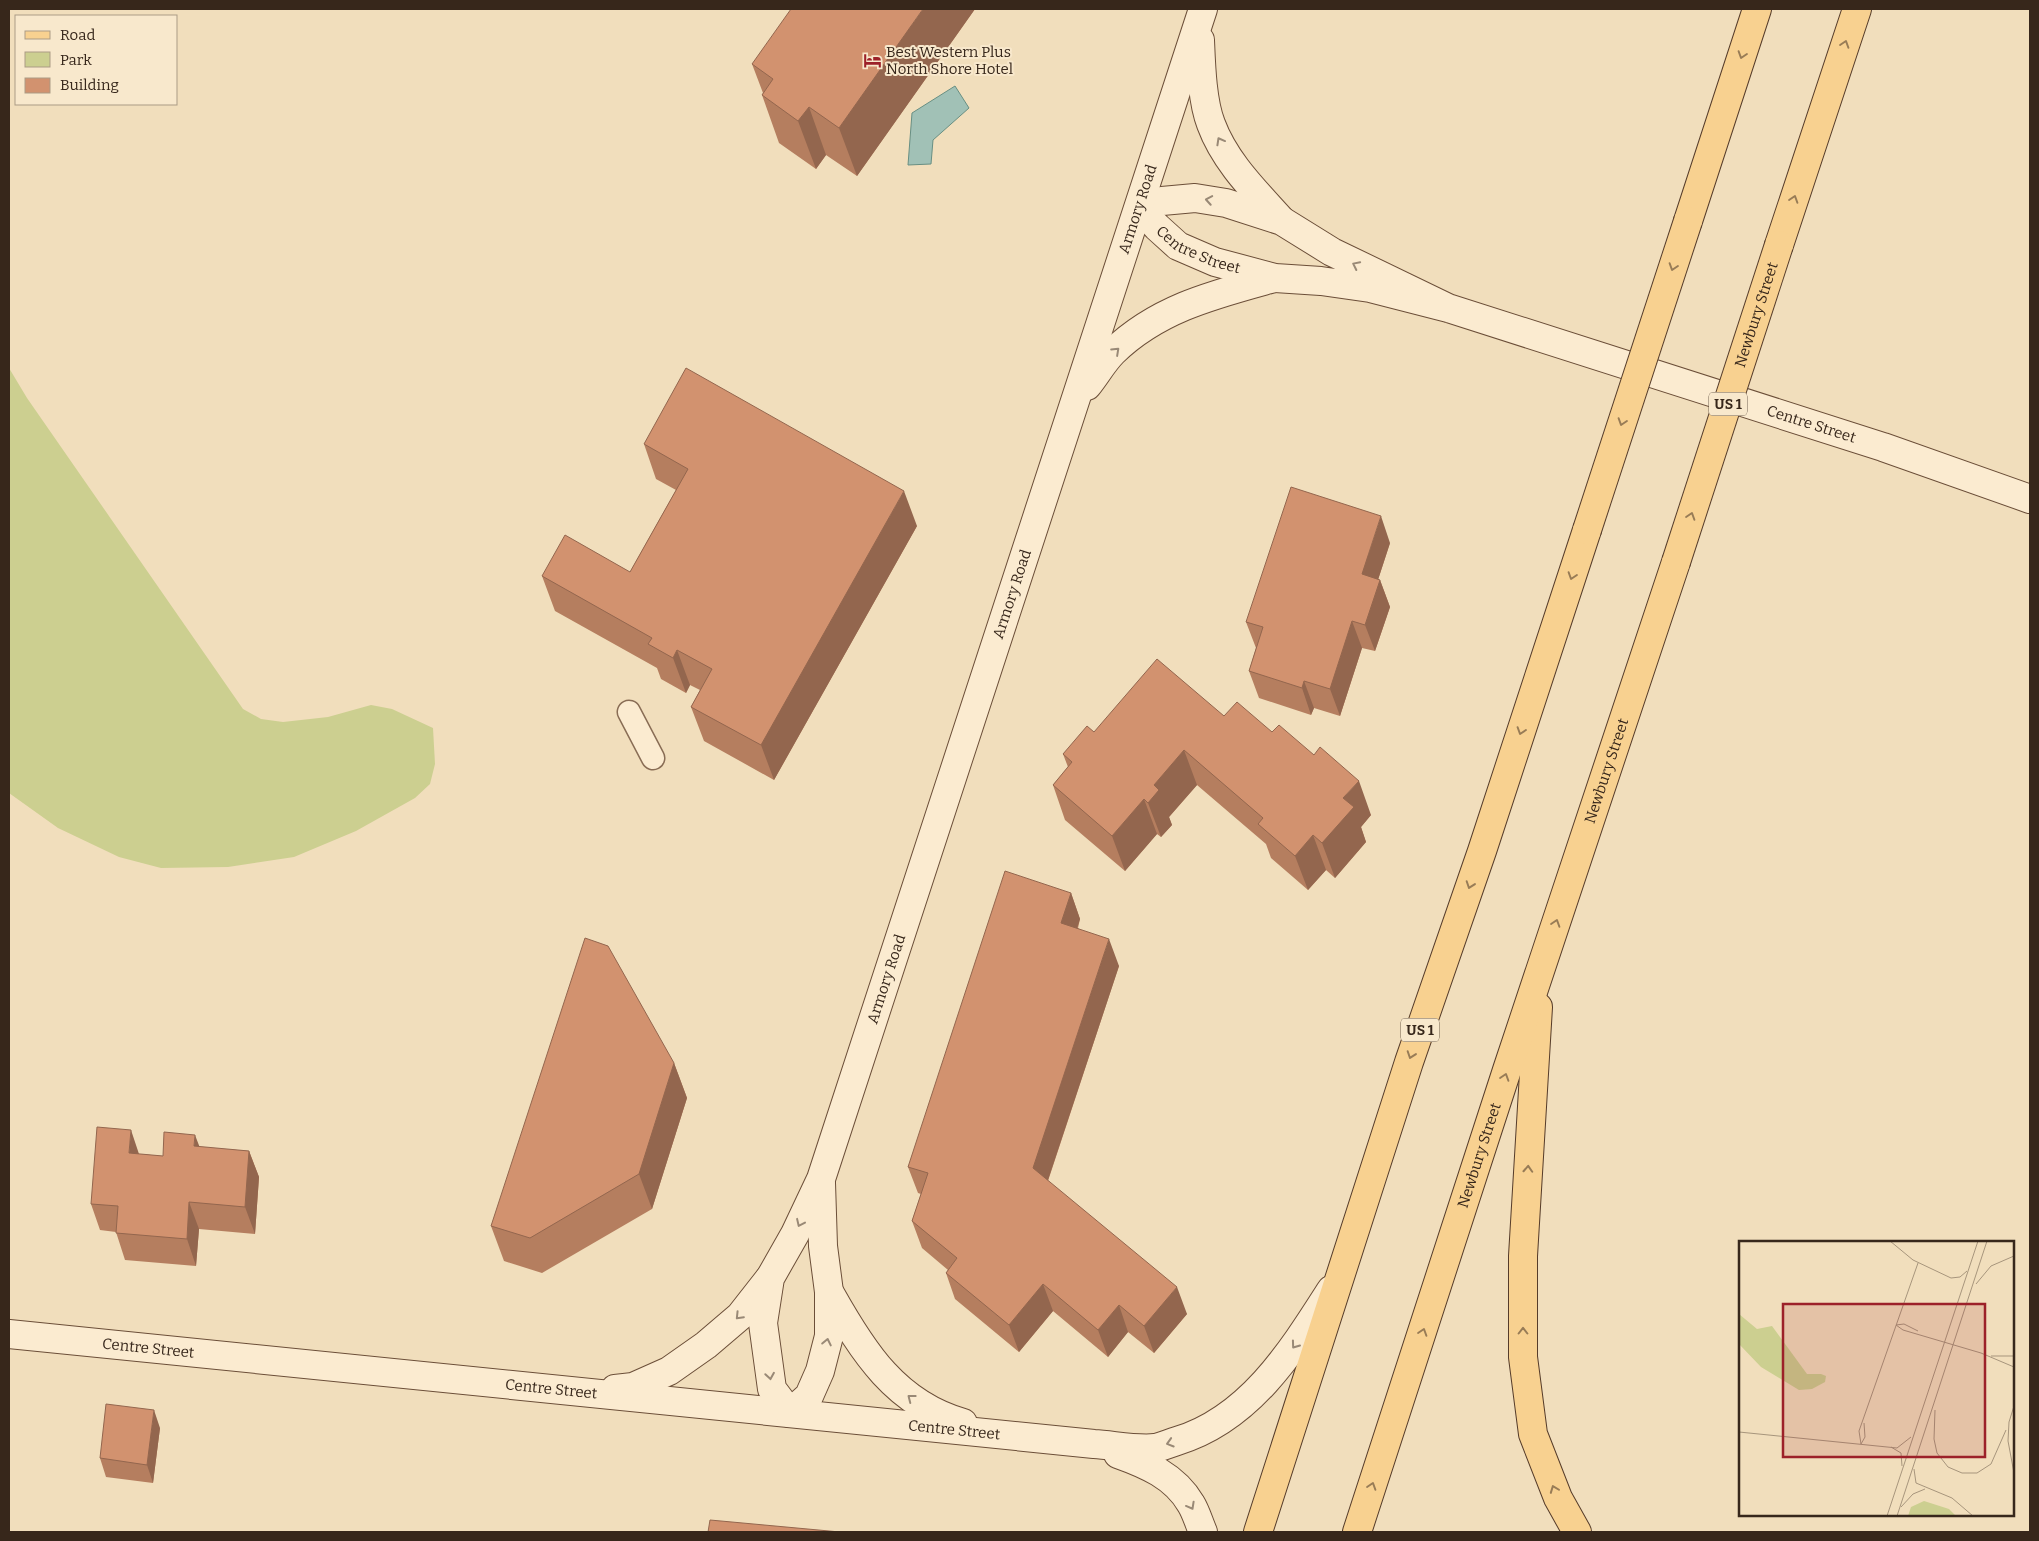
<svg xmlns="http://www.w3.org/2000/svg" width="2039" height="1541" font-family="Bitter,serif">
<rect width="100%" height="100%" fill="#f1debc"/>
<path fill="#cccf90" d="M9 368 27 398 243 709 261 719 283 722 328 717 371 705 392 709 433 728 435 764 430 784 415 798 356 831 294 857 228 867 161 868 119 857 58 828 9 793Z"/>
<path fill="#a1c1b6" stroke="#688f83" d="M955 86 969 108 933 140 931 164 908 165 912 113Z"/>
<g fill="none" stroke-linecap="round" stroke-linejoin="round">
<defs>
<path id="service" d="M629 712 653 758"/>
<g id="secondary">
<path d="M1200 40C1201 64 1202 101 1211 124 1225 162 1255 191 1281 220"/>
<path id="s1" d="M1448 308 1332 252 1282 221 1226 203 1195 198 1162 201 1139 207 1157 227 1178 246 1215 262 1275 278 1321 281 1370 288 1448 308 1883 447 2030 499"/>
<path d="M1087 386C1096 375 1103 362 1113 352 1158 308 1216 294 1274 278"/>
<path d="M831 1295C863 1352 896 1404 963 1423"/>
<path id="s2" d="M9 1334 1094 1444C1113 1445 1135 1450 1155 1448 1162 1447 1170 1443 1177 1441 1250 1419 1292 1351 1331 1290"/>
<path d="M615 1389 633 1387 669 1371 706 1345 740 1316 769 1279"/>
<path id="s3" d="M790 1413 772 1389 763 1323 770 1278 795 1234 821 1179 1203 9"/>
<path d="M790 1413 809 1396 820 1371 829 1336V1292L823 1246 821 1183"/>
<path d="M1118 1454C1146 1464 1175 1476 1191 1504 1196 1512 1199 1523 1203 1532"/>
</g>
<g id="primary">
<path d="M1688 221 1757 9"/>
<path d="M1779 245 1857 9"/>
<path d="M1538 1007 1523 1256V1357L1533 1434 1558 1498 1577 1532"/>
<path d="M1258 1532 1409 1062 1482 851 1587 530"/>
<path id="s4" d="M1357 1532 1507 1070 1676 562"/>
</g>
</defs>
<use href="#service" stroke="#896d55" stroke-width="25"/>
<use href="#secondary" stroke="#6b4e38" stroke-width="30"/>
<use href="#primary" stroke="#563c2a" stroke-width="30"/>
<use href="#service" stroke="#fbebd0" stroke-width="22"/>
<use href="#secondary" stroke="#fbebd0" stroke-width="28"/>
<use href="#primary" stroke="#f8d190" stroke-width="28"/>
<defs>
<g id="primary-bridge">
<path d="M1587 530 1688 221"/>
<path id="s5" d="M1676 562 1779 245"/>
</g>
</defs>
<use href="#primary-bridge" stroke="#563c2a" stroke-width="30" stroke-linecap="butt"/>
<use href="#primary-bridge" stroke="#f8d190" stroke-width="28"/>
</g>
<path fill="#b57e5f" d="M975 9 857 176 826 155 816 169 779 143 762 95 763 93 752 64Z
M644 444 917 526 774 780 704 741 691 707 700 690 690 685 686 693 661 679 657 668 555 611 542 576 630 572 676 490 656 479Z
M1390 543 1378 580H1380L1390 607 1375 651 1362 648 1340 716 1314 708 1311 715 1259 698 1249 671 1256 648 1246 622Z
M1224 716 1272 732 1371 815 1361 827 1366 842 1335 878 1326 870 1308 890 1271 858 1266 844 1197 785 1169 817 1172 825 1161 837 1157 834 1125 871 1065 820 1053 785 1068 767 1063 754 1094 732Z
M1071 893 1080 919 1078 928 1119 966 1048 1181 1187 1314 1154 1353 1128 1332 1108 1357 1053 1311 1019 1352 955 1299 946 1273 948 1270 922 1248 912 1221 921 1194 918 1193 908 1167Z
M674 1063 687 1098 652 1209 542 1273 504 1261 491 1226Z
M200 1147 249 1151 259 1177 255 1234 199 1229 196 1266 125 1260 116 1232 100 1230 91 1204 139 1154 163 1156Z
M160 1428 153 1483 106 1477 100 1458Z"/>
<path fill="#93664e" d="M923 9H975L857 176 839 128Z
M809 107 826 155 816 169 798 121Z
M904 491 917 526 774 780 761 745Z
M1381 516 1390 543 1371 601 1362 574Z
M1380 580 1390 607 1375 651 1365 625Z
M1352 621 1362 648 1340 716 1330 689Z
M677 650 690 685 686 693 673 658Z
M1304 681 1314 708 1311 715 1302 688Z
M1184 750 1197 785 1169 817 1172 825 1161 837 1148 803 1154 785Z
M1359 781 1371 815 1361 827 1366 842 1335 878 1322 843 1343 798Z
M1144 799 1157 834 1125 871 1112 836Z
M1313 835 1326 870 1308 890 1295 856Z
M1071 893 1080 919 1070 950 1061 923Z
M1109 939 1119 966 1043 1195 1033 1168Z
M674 1063 687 1098 652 1209 639 1174Z
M131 1130 140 1157 129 1153Z
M195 1135 205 1161 194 1146Z
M249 1151 259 1177 255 1234 245 1207Z
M189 1202 199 1229 196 1266 187 1239Z
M1043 1284 1053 1311 1019 1352 1009 1325Z
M1177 1287 1187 1314 1154 1353 1144 1326Z
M1119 1305 1128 1332 1108 1357 1098 1330Z
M154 1410 160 1428 153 1483 147 1465Z"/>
<path fill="#d2926f" stroke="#93664e" d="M791 9H923L839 128 809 107 798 121 762 95 773 79 752 64Z
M686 368 904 491 761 745 691 707 712 669 677 650 673 658 648 644 652 638 542 576 565 535 630 572 688 469 644 444Z
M1291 487 1381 516 1362 574 1380 580 1365 625 1352 621 1330 689 1304 681 1302 688 1249 671 1263 627 1246 622Z
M1157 659 1224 716 1237 702 1272 732 1279 725 1314 755 1320 747 1359 781 1343 798 1354 807 1322 843 1313 835 1295 856 1258 824 1263 818 1184 750 1154 785 1159 790 1148 803 1144 799 1112 836 1053 785 1072 762 1063 754 1087 726 1094 732Z
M1005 871 1071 893 1061 923 1109 939 1033 1168 1177 1287 1144 1326 1119 1305 1098 1330 1043 1284 1009 1325 946 1273 957 1258 912 1221 928 1173 908 1167Z
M585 938 608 946 674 1063 639 1174 530 1238 491 1226Z
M97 1127 131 1130 129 1153 163 1156 164 1132 195 1135 194 1146 249 1151 245 1207 189 1202 187 1239 116 1233 118 1206 91 1204Z
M106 1404 154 1410 147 1465 100 1458Z
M710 1520 840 1532H708Z"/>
<defs><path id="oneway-chevron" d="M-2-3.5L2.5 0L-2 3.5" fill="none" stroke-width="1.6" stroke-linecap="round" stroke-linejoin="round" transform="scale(1.25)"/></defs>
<g stroke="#987c56">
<use href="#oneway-chevron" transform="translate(1845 44) rotate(-72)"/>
<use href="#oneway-chevron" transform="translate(1742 55) rotate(108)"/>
<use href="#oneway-chevron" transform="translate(1794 199) rotate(-72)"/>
<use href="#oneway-chevron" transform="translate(1673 267) rotate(108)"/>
<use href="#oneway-chevron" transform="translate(1622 422) rotate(108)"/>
<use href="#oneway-chevron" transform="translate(1691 516) rotate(-72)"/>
<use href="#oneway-chevron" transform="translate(1572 576) rotate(108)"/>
<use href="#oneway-chevron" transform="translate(1521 731) rotate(108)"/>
<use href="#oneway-chevron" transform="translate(1470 885) rotate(109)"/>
<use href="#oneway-chevron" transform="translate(1556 923) rotate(-72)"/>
<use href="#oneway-chevron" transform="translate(1411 1055) rotate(109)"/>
<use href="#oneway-chevron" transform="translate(1505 1077) rotate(-72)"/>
<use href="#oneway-chevron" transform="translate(1528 1169) rotate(-87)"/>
<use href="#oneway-chevron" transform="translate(1523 1331) rotate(-90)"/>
<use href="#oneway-chevron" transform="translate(1423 1332) rotate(-72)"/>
<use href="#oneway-chevron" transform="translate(1372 1486) rotate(-72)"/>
<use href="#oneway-chevron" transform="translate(1554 1489) rotate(-111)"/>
</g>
<g stroke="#998976">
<use href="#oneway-chevron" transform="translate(1220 141) rotate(-119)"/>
<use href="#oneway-chevron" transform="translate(1209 200) rotate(-170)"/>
<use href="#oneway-chevron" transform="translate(1356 265) rotate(-154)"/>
<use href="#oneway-chevron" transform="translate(1116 351) rotate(-43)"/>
<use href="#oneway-chevron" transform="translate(800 1223) rotate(115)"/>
<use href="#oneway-chevron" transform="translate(739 1316) rotate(134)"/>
<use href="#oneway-chevron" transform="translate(827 1342) rotate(-78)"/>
<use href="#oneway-chevron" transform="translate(1295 1345) rotate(126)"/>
<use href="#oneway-chevron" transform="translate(770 1376) rotate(81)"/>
<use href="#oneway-chevron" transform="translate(911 1398) rotate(-142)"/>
<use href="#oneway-chevron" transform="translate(1170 1443) rotate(163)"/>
<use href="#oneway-chevron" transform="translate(1191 1506) rotate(61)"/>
</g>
<defs>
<symbol id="hotel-bare" viewBox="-9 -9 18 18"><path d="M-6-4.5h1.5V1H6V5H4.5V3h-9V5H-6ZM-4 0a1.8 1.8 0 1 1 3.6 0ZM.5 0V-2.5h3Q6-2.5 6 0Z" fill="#9c2129" stroke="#f8e8cc" stroke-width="2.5" paint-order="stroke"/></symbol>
</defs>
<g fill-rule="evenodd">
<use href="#hotel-bare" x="860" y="48" width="25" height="25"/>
</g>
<g text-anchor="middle" stroke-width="4" stroke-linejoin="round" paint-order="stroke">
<g fill="#f8e8cc" stroke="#716150" stroke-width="1">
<rect x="1709" y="392.5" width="38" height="23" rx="4"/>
<rect x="1401" y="1018.5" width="38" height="23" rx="4"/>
</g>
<g font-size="14" font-weight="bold" fill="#37271b">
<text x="1728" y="409">US 1</text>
<text x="1420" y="1035">US 1</text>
</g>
<g font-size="15" fill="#37271b" stroke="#f8e8cc" text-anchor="start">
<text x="886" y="57">Best Western Plus<tspan x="886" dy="17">North Shore Hotel</tspan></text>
</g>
<g font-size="15" fill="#37271b" stroke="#f8e8cc">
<text dy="5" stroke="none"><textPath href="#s3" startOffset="1274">Armory Road</textPath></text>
<text dy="5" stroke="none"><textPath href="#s1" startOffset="410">Centre Street</textPath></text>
<text dy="5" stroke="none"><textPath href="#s5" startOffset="260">Newbury Street</textPath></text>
<text dy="5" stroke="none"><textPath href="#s1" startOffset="1050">Centre Street</textPath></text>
<text dy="5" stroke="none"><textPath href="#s3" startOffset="869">Armory Road</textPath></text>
<text dy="5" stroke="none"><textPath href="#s4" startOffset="801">Newbury Street</textPath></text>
<text dy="5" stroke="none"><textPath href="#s3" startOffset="464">Armory Road</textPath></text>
<text dy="5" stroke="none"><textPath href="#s4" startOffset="396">Newbury Street</textPath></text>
<text dy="5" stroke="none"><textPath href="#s2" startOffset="140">Centre Street</textPath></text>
<text dy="5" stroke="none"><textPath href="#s2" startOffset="545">Centre Street</textPath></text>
<text dy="5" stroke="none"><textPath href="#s2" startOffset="950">Centre Street</textPath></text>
</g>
</g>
<g transform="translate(1739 1241)">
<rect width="275" height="275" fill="#f1debc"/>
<path d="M0 73 18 88 33 85 68 133H82L87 135 86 141 73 148 60 149 22 126 0 103ZM185 260 210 268 217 275H169L172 266Z" fill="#cccf90"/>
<path fill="none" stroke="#a7957c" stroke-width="1" d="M151 0 174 19 212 37 221 36 228 30M237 43 252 25 275 15M157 84 164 89 242 112 275 126M157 84 165 83 179 90M252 115H275M275 165 270 181 269 200 275 232M196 169 195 198 198 212 209 226 223 232H238L252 223 267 189M0 191 158 207 172 196M122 203 120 190 179 22M122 203 126 196 125 182M152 206 162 212 163 225M175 228 177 242 213 257 234 275M162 266 174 253 186 248M148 275 239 0M158 275 248 0"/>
<path fill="#9c2129" fill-opacity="0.15" stroke="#9c2129" stroke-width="2.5" d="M44 63H246V216H44Z"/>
<rect width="275" height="275" fill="none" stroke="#37271b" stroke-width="2.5"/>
</g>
<rect width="2039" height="1541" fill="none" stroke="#37271b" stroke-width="20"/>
<rect x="15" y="15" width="162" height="90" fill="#f8e8cc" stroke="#ab9b85"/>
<rect x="25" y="31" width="25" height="8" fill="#f8d190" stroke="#ab9b85"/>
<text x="60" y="40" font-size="15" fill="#37271b">Road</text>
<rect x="25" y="52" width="25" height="15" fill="#cccf90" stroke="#ab9b85"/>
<text x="60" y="65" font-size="15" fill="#37271b">Park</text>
<rect x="25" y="78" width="25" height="15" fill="#d2926f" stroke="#ab9b85"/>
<text x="60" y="90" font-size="15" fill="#37271b">Building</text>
</svg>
